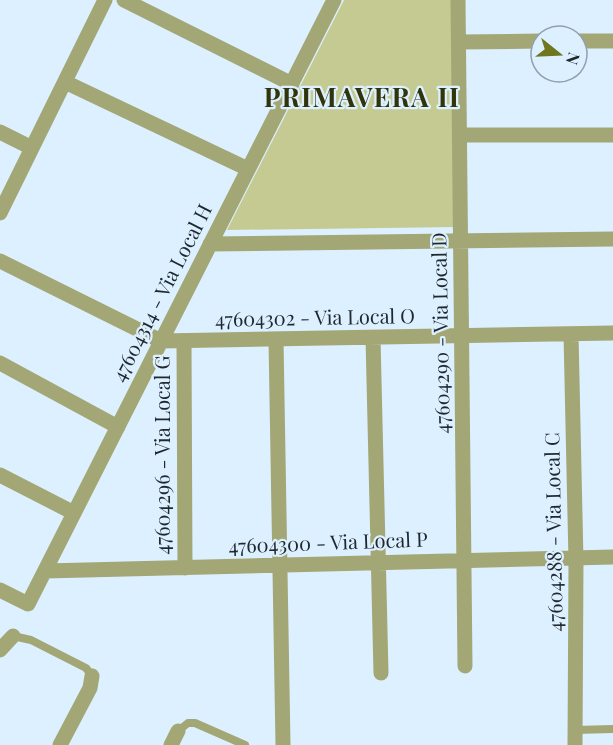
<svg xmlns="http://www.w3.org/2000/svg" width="613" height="745" font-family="'Playfair Display',serif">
<rect width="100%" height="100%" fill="#ddf0ff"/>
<path fill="#c4ca92" d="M344 0H453L457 227 227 230Z"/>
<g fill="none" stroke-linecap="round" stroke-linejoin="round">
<path stroke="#a2a775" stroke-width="8" d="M13 636 31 640 86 668 92 676
M575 730 613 729
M178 731 188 723H195L245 745"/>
<path stroke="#a2a775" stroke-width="15" d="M124 0 292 84
M458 0 465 666
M577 41H613
M459 42 541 41
M65 82 248 169
M0 132 32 148
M460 135H613
M0 213 105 0
M210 244 613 239
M0 261 161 341 613 333
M571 334 576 561 575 745
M373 338 381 673
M276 340 283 745
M184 342 185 568
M0 363 118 427
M0 475 74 513
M45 571 613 557
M0 590 28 604 334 0
M0 650 13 636
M60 745 90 688 92 676
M171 745 178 731"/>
</g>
<g text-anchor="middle" stroke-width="4.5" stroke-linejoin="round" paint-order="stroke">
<g font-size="20" fill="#1f282f" stroke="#ddf0ff">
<text transform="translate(162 293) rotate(-63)" y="7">47604314 - Via Local H</text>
<text transform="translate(315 318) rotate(-1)" y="7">47604302 - Via Local O</text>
<text transform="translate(441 333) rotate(-91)" y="7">47604290 - Via Local D</text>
<text transform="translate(163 455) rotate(-90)" y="7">47604296 - Via Local G</text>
<text transform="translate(554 532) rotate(-91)" y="7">47604288 - Via Local C</text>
<text transform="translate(328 543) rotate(-2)" y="7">47604300 - Via Local P</text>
</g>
<g font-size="26" font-weight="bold" letter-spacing="1.5" fill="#31340a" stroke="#ddf0ff">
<text x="362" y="107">PRIMAVERA II</text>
</g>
</g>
<g transform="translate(559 54) rotate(108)"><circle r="28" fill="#ddf0ff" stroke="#91a0ac" stroke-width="1.5"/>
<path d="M0-4.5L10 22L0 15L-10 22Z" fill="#70761e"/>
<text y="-9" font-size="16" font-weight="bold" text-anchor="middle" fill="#1f282f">N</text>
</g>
</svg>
